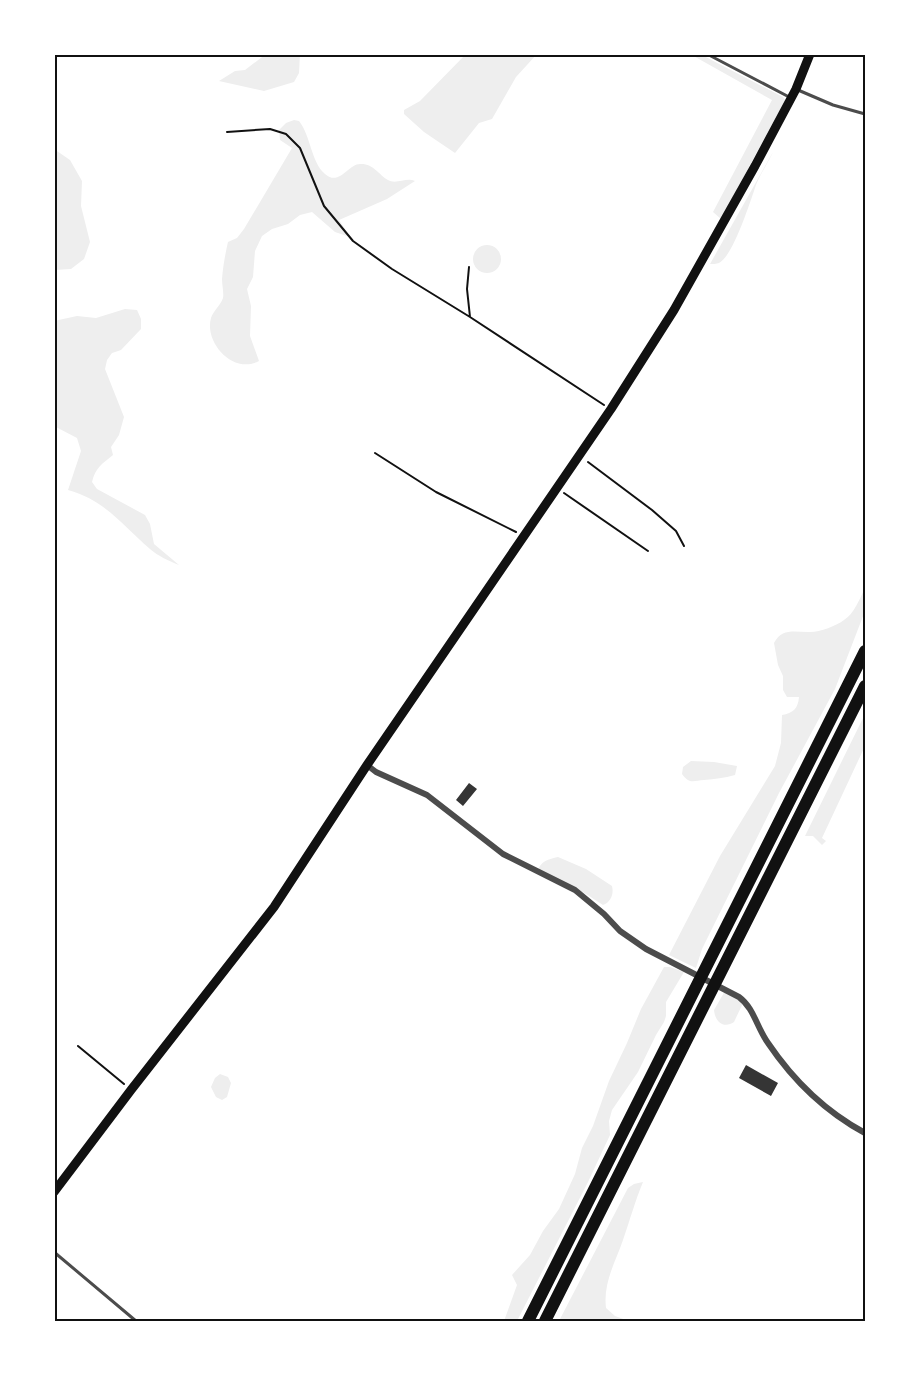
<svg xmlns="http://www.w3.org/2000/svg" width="919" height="1375" font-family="'Source Sans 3',sans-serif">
<rect width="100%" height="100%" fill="#fff"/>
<path fill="#eee" d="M266 54H300L299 73 294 82 264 91 219 81 235 71 245 70Z
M466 54H537L516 77 492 119 479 123 455 153 424 132 404 114V110L420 101Z
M690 54H700L783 97 785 100 721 219 713 212 772 100Z
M294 120 299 121C311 136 311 162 325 174 340 187 348 163 361 164 374 164 379 175 388 180 396 185 406 177 415 181L387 199 339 220 349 235 347 236 335 232 312 212 300 215 288 224 272 229 262 236 255 251 253 277 247 289 251 306 250 336 259 361C233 375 204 342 211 318 213 311 221 305 223 298 224 293 222 285 222 279 223 267 225 255 228 242L237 238 244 229 292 148 280 140 279 130 286 123Z
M54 149 70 160 82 181 81 206 90 242 84 259 71 269 54 270Z
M773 152C767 165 758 177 754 191 749 205 733 256 719 263 716 264 713 264 710 264Z
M473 259a14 14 0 1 1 28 0a14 14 0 1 1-28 0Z
M125 309 137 310 141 319V329L121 350 112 353 107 360 105 369 124 417 119 435 111 447 113 455C103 463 95 468 92 482L97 489 145 515 150 524 154 544 179 565C169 561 158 556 150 549 123 526 105 500 68 490L81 451 77 438 54 426V321L77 316 96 318Z
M865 588V611L835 689 779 793 702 949 696 968 669 955 720 856 775 766 781 743 782 715C793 713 798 709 799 697H787L783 690V676L778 665 774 643C782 628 794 632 808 632 818 633 836 626 844 620 854 614 860 598 865 588Z
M865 714V746L822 838 826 841 822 845 813 836H805Z
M691 761 714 762 737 766 735 775C724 778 715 779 704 780 693 781 689 784 682 774L683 767Z
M558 857 586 869 612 886C614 894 611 902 603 905L586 894 538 871C540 861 549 859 558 857Z
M664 967H670L684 972 666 1002V1016L664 1022 656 1035 638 1072 612 1110 609 1121 610 1135 588 1182 517 1321H504L517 1285 512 1275 530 1255 543 1231 559 1209 575 1174 582 1148 593 1126 609 1081 627 1043 641 1009Z
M725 991 743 1003 734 1022C724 1029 715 1022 714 1010Z
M220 1074 228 1077 231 1083 227 1097 222 1100 216 1097 211 1087 215 1078Z
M643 1182C635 1201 630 1220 623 1240 615 1263 603 1283 606 1308L615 1316 629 1321H559L628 1188 634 1184Z"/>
<path fill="#353535" d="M469 783 477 789 463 806 456 800Z
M746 1065 778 1083 771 1096 739 1078Z"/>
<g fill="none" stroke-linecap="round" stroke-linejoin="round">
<path stroke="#111" stroke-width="2" d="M227 132 270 129 286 134 300 148 324 206 353 241 392 269 470 317
M469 267 467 289 470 317 604 405
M375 453 436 492 516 532
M588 462 652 510 676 531 684 546
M564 493 648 551
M78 1046 124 1084"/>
<path stroke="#4c4c4c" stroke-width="3" d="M707 54 791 98
M798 90 833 105 865 114
M54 1252 136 1321"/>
<path stroke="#4c4c4c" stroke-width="6" d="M367 765 376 772 427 795 503 854 575 890 604 914 620 931 646 949 739 997C754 1008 757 1028 768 1043 793 1080 826 1112 865 1133"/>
<path stroke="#111" stroke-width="9" d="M54 1192 131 1090 274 907 367 765 611 409 674 310 755 166 796 89 810 54"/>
<path stroke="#111" stroke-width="12" d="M528 1321 865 651
M545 1321 865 686"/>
</g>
<rect width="919" height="1375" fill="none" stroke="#ffffff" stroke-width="111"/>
<rect x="56" y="56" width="808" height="1264" fill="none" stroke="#111" stroke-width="2"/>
</svg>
